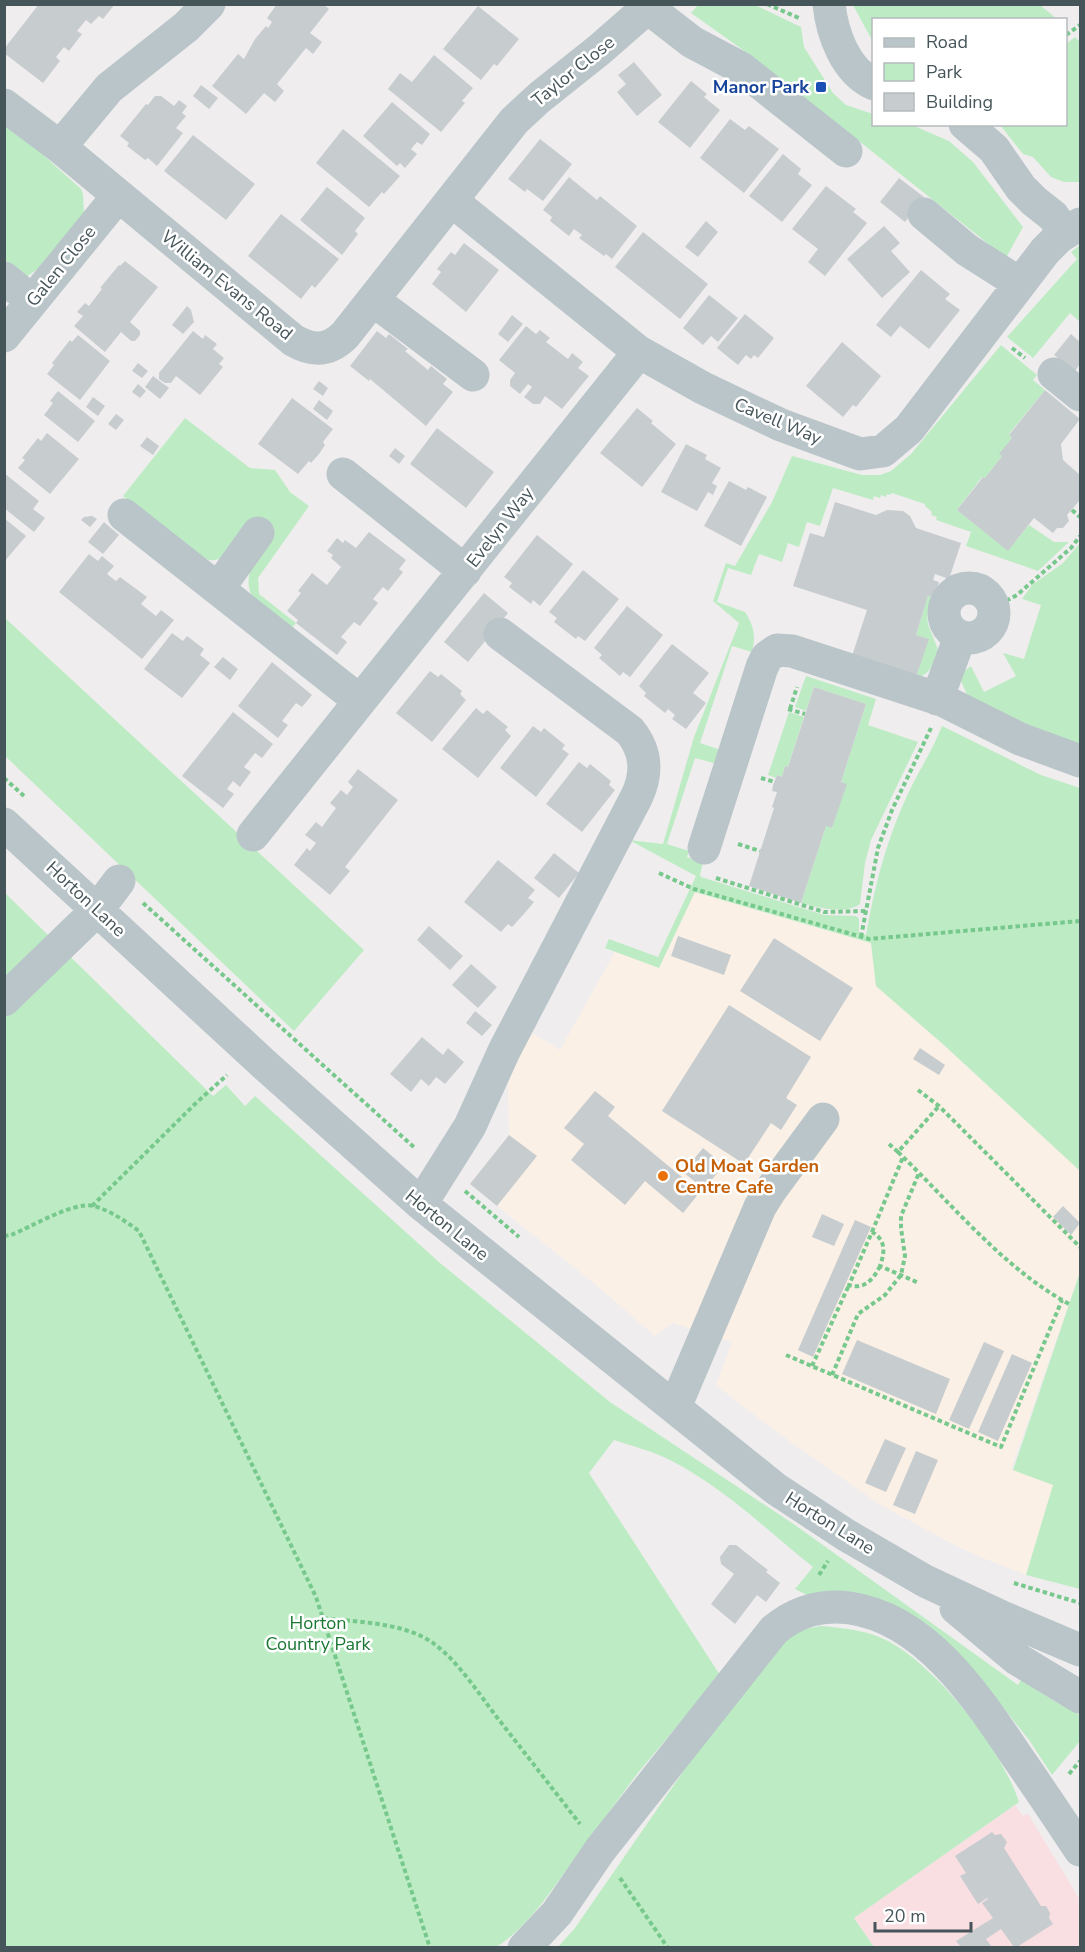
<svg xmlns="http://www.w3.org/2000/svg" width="1085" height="1952" font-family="'Nunito Sans',sans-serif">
<rect width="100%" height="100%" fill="#f0edee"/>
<path fill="#fbf0e6" d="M694 892 871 943 876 986 945 1046 1080 1171V1272L1011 1469 1054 1485 1026 1575 978 1556 951 1543 879 1504 774 1430 716 1385 732 1342 673 1323 655 1336 595 1284 470 1184 509 1135 508 1072 532 1033 560 1050 615 952 659 967Z"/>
<path fill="#f9dee2" d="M1019 1802 1015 1805 1023 1816 1028 1814 1080 1900 1078 1903 1080 1907V1947H874L854 1918Z"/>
<path fill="#bdecc4" d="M698 5H755L801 27 804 47 833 93 846 105 873 114 874 124 912 125 949 141 973 162 1023 227 1006 258 757 60 691 13Z
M853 5H1040L1057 19 874 20 873 42Z
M1075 37 1080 42V182H1064L1051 177 1033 157 1023 154 1000 125 1066 124V44Z
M4 125 40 152 81 189 83 194 84 213 38 269 26 277 5 260Z
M1080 245V322L1070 313 1033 358 1007 337 1077 259 1071 252Z
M1001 345 1037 375 1033 380 1045 390 1009 434 1012 438 1000 454 1002 456 985 478 982 477 957 510 1008 550 1029 525 1054 542H1069L1038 571 966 546 971 532 936 520 937 517 931 515 932 512 925 506V504L892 493 890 495 887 494 886 497 881 495 880 498 874 496 873 500 833 488 820 526 807 522 799 547 788 543 782 562 759 554 751 575 728 568 717 602 745 612C754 626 756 636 752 652L732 646 700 743 721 750 717 764 695 758 667 844 689 851 687 857 703 862 700 875 701 877 824 915 856 916 859 919V932L866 935C874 890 884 848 903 805 914 778 931 754 942 726L1041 775 1080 788V1171L945 1046 876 986 871 943 695 892 659 968 605 948 609 939 658 957 696 876 629 840 663 844 694 737 739 623 713 601 726 563 735 566 772 502 792 456 862 475H880L891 471 911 454Z
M185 418 250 468 275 470 290 492 309 506 258 578 259 594 296 623 290 630C268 612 240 601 251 568L224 556C219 559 213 562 206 559 180 551 144 514 123 496Z
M1080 543V750L968 697 961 681 963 672 971 666 984 692 1016 676 1003 653 1024 659 1041 605 1022 599 1032 585 1063 563Z
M928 596 932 597C923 628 929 622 938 650 933 662 931 676 916 677L928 639 916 635Z
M4 617 364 950 294 1031 5 756Z
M806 676 876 699 868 725 918 742 871 840 865 863 860 904C846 915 816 907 801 903L826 826 832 828 846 784 841 782 866 704 814 687 806 711 795 707Z
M789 712 804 717 788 767 785 766 782 777 777 775 776 778 768 775Z
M4 892 213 1096 226 1085 245 1106 255 1096 440 1263 610 1402 795 1525 1018 1685 1021 1680 1054 1701 1080 1715V1741L1052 1775 1029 1740 985 1685 795 1589 813 1567C767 1530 723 1487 670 1460 652 1451 632 1446 614 1440L589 1473 720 1675 637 1774 543 1902C529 1919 514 1936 495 1948L5 1947Z
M1080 1272V1589L1026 1575 1053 1485 1013 1470Z
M821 1626C844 1628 867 1630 888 1641 937 1667 1002 1749 1019 1802L854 1918 874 1947 557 1948 575 1928 734 1698 779 1645 799 1630Z"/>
<path fill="#c7cccf" d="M39 4H115L103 19 99 16 91 24 86 20 77 31 82 34 69 51 64 47 56 57 60 61 43 83 4 53V49Z
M277 4H323L329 9 310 33 322 42 313 54 306 48 277 84 284 91 275 102 264 93 246 114 212 86 238 54 244 59 255 39 266 26 268 28 272 22 267 18Z
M478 6 519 39 497 66 494 64 481 80 443 49Z
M434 55 473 88 462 101 465 103 441 132 388 89 400 73 412 82Z
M634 62 662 95 637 116 617 92 626 84 618 75Z
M691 81 707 94 704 97 720 110 690 148 658 122Z
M201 85 218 98 209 109 193 96Z
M155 96H161L174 106 179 100 187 106 182 113 186 116 176 128 183 133 157 166 148 158 145 160 127 146 129 143 120 136 146 104 148 105Z
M392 102 430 134 422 145 417 142 411 149 417 154 405 168 400 163 397 166 363 136Z
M730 119 745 130 749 126 779 149 744 193 700 158Z
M343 129 400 176 384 194 382 192 369 207 316 163Z
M193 135 255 184 226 220 164 171Z
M540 139 572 164 543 201 527 189 525 192 508 179Z
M783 154 801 169 798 174 812 185 782 222 749 196Z
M569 177 597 200 600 196 637 226 612 259 606 254 604 256 579 238 582 235 574 229 569 236 550 221 552 217 543 210Z
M899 178 924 197 905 222 880 202Z
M826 186 856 209 853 212 867 223 825 276 808 262 818 249 792 229Z
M327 187 365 218 355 231 358 234 342 255 300 220Z
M281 214 339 259 315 288 312 285 301 299 248 256Z
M706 221 718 232 698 257 685 247Z
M884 226 900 243 891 251 910 272 882 298 847 259Z
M643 232 708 284 680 319 615 267Z
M464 243 499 270 466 312 432 284 441 272 437 269 451 252 455 255Z
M125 261 158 287 130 322 140 331V335L135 341H131L121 332 105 352 74 326 83 316 77 312 85 303 89 306 102 289 100 288 119 265 120 266Z
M921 270 950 294 945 299 960 310 929 349 900 326 891 337 876 325Z
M709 295 738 318 718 342 711 336 703 345 683 328Z
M187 306 191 310 194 322 183 334 172 325Z
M745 314 774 338 758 358 754 355 751 359 746 355 738 365 717 348Z
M512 315 523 324 508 342 498 334Z
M526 326 536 334 540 330 550 338 546 342 568 359 572 353 583 362 578 368 589 376 562 409 545 396 540 404H533L524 397 532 387 528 384 520 394 510 386V380L515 373 499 360Z
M193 331 203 339 205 335 217 344 213 349 224 358 219 364 223 367 200 395 176 376 171 383H165L159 379V373Z
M377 331 386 338 389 334 408 349 405 351 428 370 431 366 447 379 443 384 453 392 426 426 370 379 369 381 350 366Z
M1071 334 1080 342V364L1075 371 1054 355Z
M78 335 110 361 80 400 47 374 54 365 52 363 70 340 72 342Z
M842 342 881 376 856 407 853 405 843 417 806 386Z
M138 363 148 371 142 378 132 371Z
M153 376 169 388 160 399 145 387Z
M319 381 328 388 323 396 313 389Z
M138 384 146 391 140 398 132 392Z
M1045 390 1080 419 1061 444 1063 460 1080 475V500L1067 515 1069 521 1063 528H1057L1053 533 1034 518 1008 551 957 510 983 477 985 478 1002 456 999 454 1012 438 1009 435Z
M58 391 95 421 78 442 44 415 53 403 50 401Z
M93 397 105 406 98 416 86 407Z
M292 398 333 429 323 442 325 445 319 454 311 463 309 461 298 474 258 444Z
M319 400 333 411 327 420 313 409Z
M637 408 653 421 651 423 676 444 642 487 600 453Z
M116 414 124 420 116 430 108 424Z
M437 428 494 472 466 508 410 464Z
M47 433 79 459 50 494 18 468 25 460 22 458 38 438 41 441Z
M147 437 159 446 153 455 140 446Z
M686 444 707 455 705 459 721 468 712 483 717 486 713 495 708 492 697 511 661 492Z
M395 448 405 456 399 464 389 456Z
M4 473 39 501 33 509 45 518 34 532 4 508Z
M729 481 746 490 748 487 767 497 741 546 704 526Z
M835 502 876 515 887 510 903 511 910 516 916 528 961 543 949 579 935 574 933 580 939 582 934 597 928 596 916 635 929 639 916 677 852 656 867 610 793 586 810 533 824 537Z
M92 516 97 519 90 527 81 520 84 517Z
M4 518 26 536 4 562Z
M104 522 119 535 103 554 88 542Z
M369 532 406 560 399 569 403 572 388 591 383 587 373 599 378 603 360 626 354 622 341 637 347 642 337 655 296 623 298 620 287 611 301 593 298 591 312 573 327 585 341 567 331 558 333 555 327 551 337 538 343 543 345 540 356 548Z
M537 535 573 564 540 606 533 600 531 604 509 587 512 583 504 577Z
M89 554 98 561 102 556 114 566 107 574 116 581 120 577 147 597 141 604 156 616 161 610 174 620 142 659 59 592Z
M583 570 619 599 585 641 578 636 576 639 554 622 557 618 549 612Z
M484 593 508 613 468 662 444 642Z
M627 606 663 635 630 677 623 672 620 676 599 658 602 655 594 648Z
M172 633 183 641 187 636 204 649 200 655 210 663 182 698 144 669Z
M672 644 709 673 693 693 706 703 686 729 672 719 675 715 668 709 665 713 644 696 646 693 639 686Z
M223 657 238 669 230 680 214 667Z
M272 662 312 695 302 707 296 703 282 721 288 725 278 738 238 706Z
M430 671 438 677 441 674 462 691 460 694 466 700 432 742 396 713Z
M814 687 866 704 841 782 847 784 832 828 826 826 801 903 749 886 774 808 772 807 777 792 772 791 773 785 777 775 782 777 785 766 788 767Z
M476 708 483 714 487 710 508 727 505 730 511 736 478 778 442 749Z
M233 712 273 744 262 758 255 753 244 767 251 772 240 787 233 781 227 789 234 794 223 808 182 776Z
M533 726 541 732 544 728 565 745 562 749 569 754 536 797 500 768Z
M579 762 587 768 590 764 611 781 609 785 615 790 582 832 546 804Z
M358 769 398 800 345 867 350 871 330 895 294 865 307 848 310 851 316 843 305 835 316 822 322 827 336 808 330 803 341 790 347 795 353 787 348 782Z
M554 853 579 873 559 898 534 878Z
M498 860 535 890 528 898 534 902 523 915 512 927 508 924 501 932 464 902Z
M429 926 463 956 450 970 417 940Z
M678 936 731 955 724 975 671 956Z
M774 938 853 988 820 1041 740 991Z
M471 964 497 987 478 1008 452 985Z
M729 1005 811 1057 786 1098 797 1105 781 1130 771 1123 744 1164 662 1111Z
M475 1011 492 1025 482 1036 466 1023Z
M422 1037 443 1055 448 1048 464 1062 445 1084 436 1077 429 1086 421 1079 411 1092 390 1074Z
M920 1048 945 1065 939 1075 913 1059Z
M595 1091 615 1107 608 1116 700 1192 683 1213 645 1181 625 1205 571 1160 584 1144 564 1128Z
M509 1135 537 1156 497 1206 470 1184Z
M703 1148 724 1165 704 1189 683 1172Z
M1063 1206 1080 1223 1071 1235 1053 1217Z
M822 1214 844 1224 834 1246 812 1237Z
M855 1220 871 1227 813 1357 798 1350Z
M857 1340 950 1379 936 1414 842 1374Z
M984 1342 1004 1351 969 1429 949 1420Z
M1012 1354 1032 1363 998 1441 978 1432Z
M885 1439 906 1448 886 1492 865 1483Z
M916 1451 938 1460 915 1514 893 1505Z
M729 1545H736L768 1570 766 1572 780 1583 766 1602 757 1595 735 1624 711 1604 734 1574 721 1564 720 1557Z
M992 1832 995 1835 1001 1834 1007 1842 1004 1848 1041 1906H1046L1050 1913 1049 1918 1053 1924 1017 1947H1014L1001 1929 986 1939 992 1947H961L956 1941 993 1918 982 1903 988 1899 987 1898 978 1904 960 1876 966 1873 955 1856Z"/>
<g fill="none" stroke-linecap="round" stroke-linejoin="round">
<path stroke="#77c88c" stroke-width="4" stroke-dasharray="4.5 3" stroke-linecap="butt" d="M767 4 799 18
M1066 35 1080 25
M1012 348 1025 358
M1072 510 1080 517
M993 608 1017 595 1071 548 1080 536
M788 709 805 714
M790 709 797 687
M4 778 24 796
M761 778 775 782
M738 844 760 851
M659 873 694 889 869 939 1080 921
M716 878 824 912 866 911
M143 903 416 1149
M861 937 878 848 892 810 931 728
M918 1090 939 1106 1080 1247
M889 1144 898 1152 939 1106
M898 1152C952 1204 1003 1268 1069 1304
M465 1191 519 1237
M92 1206 195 1104 227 1075
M872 1232 903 1157
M4 1236 11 1235C31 1227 74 1201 94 1206 111 1211 125 1221 139 1231L316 1597 430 1948
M880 1266C874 1279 864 1290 849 1285L872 1232C886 1240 885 1252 880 1266L919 1283
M786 1355 1001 1447 1062 1300
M812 1366 849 1285
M832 1375 858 1314 885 1295 901 1275 905 1256 901 1228V1216L919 1173
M819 1575 828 1561
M1014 1583 1080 1603
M323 1618C355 1622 391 1622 421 1636 451 1650 476 1690 496 1716 524 1752 552 1788 580 1824
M1069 1774 1080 1761
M620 1878 668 1948"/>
<path stroke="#b9c5c9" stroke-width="33" d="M643 4 692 42 741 68 846 151
M829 4C832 33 845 71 874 84
M4 105 60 147 293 340C313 352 329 351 345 335L514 121 540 97 599 50 647 8
M965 124 994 149 1021 188 1034 201 1053 216 1065 233
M60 147 109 88 186 27 209 4
M452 201 639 352 703 388 781 425 860 454 883 451 909 429 1045 251 1059 237 1080 224
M924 214 967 250 1019 283
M4 278 32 301
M373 300 473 375
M4 336 118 196
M1054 374 1080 395
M343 474 465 571
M124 515 360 701
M944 613a25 25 0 1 1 50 0a25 25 0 1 1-50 0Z
M218 589 258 533
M937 699 960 637
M4 824 266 1066 421 1204 776 1489 846 1535 925 1581 1002 1617 1080 1650
M253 835 639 352
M704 848 762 667 767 657 777 650 792 651 942 700 1020 739 1080 761
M4 1000 98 909 119 881
M421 1204 470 1126 504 1051 637 796C648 772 646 751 630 731L500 634
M675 1407 760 1207 770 1191 823 1119
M956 1608 1017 1659 1080 1697
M524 1948 557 1913 600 1850 774 1630C797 1611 821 1604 850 1608 926 1619 977 1697 1016 1755 1038 1787 1059 1818 1080 1850"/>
</g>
<rect fill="#1a4fb4" stroke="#fff" stroke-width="2" x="815" y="81" width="12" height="12" rx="3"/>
<circle fill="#e8710a" stroke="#fff" stroke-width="2" cx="663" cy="1176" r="6"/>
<g text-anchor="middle" stroke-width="5" stroke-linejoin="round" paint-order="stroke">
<g font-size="18" fill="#465559" stroke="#fff">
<text transform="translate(573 71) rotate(-39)" y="6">Taylor Close</text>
<text transform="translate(61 266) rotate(-51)" y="6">Galen Close</text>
<text transform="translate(227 285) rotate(39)" y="6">William Evans Road</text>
<text transform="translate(778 421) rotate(23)" y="6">Cavell Way</text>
<text transform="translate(500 527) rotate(-52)" y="6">Evelyn Way</text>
<text transform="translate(86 899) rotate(43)" y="6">Horton Lane</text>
<text transform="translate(447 1225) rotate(39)" y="6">Horton Lane</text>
<text transform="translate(830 1523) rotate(32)" y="6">Horton Lane</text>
</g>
<g font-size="18" font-weight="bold" fill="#164399" stroke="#fff" text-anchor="end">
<text x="809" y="93">Manor Park</text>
</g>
<g font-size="18" font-weight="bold" fill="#c56008" stroke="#fff" text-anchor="start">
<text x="675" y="1172">Old Moat Garden<tspan x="675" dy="21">Centre Cafe</tspan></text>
</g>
<g font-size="18" fill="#1b7733" stroke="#fff">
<text x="318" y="1629">Horton<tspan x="318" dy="21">Country Park</tspan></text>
</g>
</g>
<rect width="1085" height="1952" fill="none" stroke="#465559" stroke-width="12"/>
<rect x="872" y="18" width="195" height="108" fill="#ffffff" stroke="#b5bbbd" stroke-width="1.5"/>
<rect x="884" y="38" width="30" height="9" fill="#b9c5c9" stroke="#b5bbbd" stroke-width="1.5"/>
<text x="926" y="48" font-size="18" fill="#465559">Road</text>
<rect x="884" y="63" width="30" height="18" fill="#bdecc4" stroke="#b5bbbd" stroke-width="1.5"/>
<text x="926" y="78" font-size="18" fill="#465559">Park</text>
<rect x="884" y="93" width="30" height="18" fill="#c7cccf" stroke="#b5bbbd" stroke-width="1.5"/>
<text x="926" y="108" font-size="18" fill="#465559">Building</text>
<path d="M875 1922v9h96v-9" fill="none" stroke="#465559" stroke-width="3"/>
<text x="884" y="1922" font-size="18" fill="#465559" stroke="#ffffff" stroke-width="4.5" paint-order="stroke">20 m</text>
</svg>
